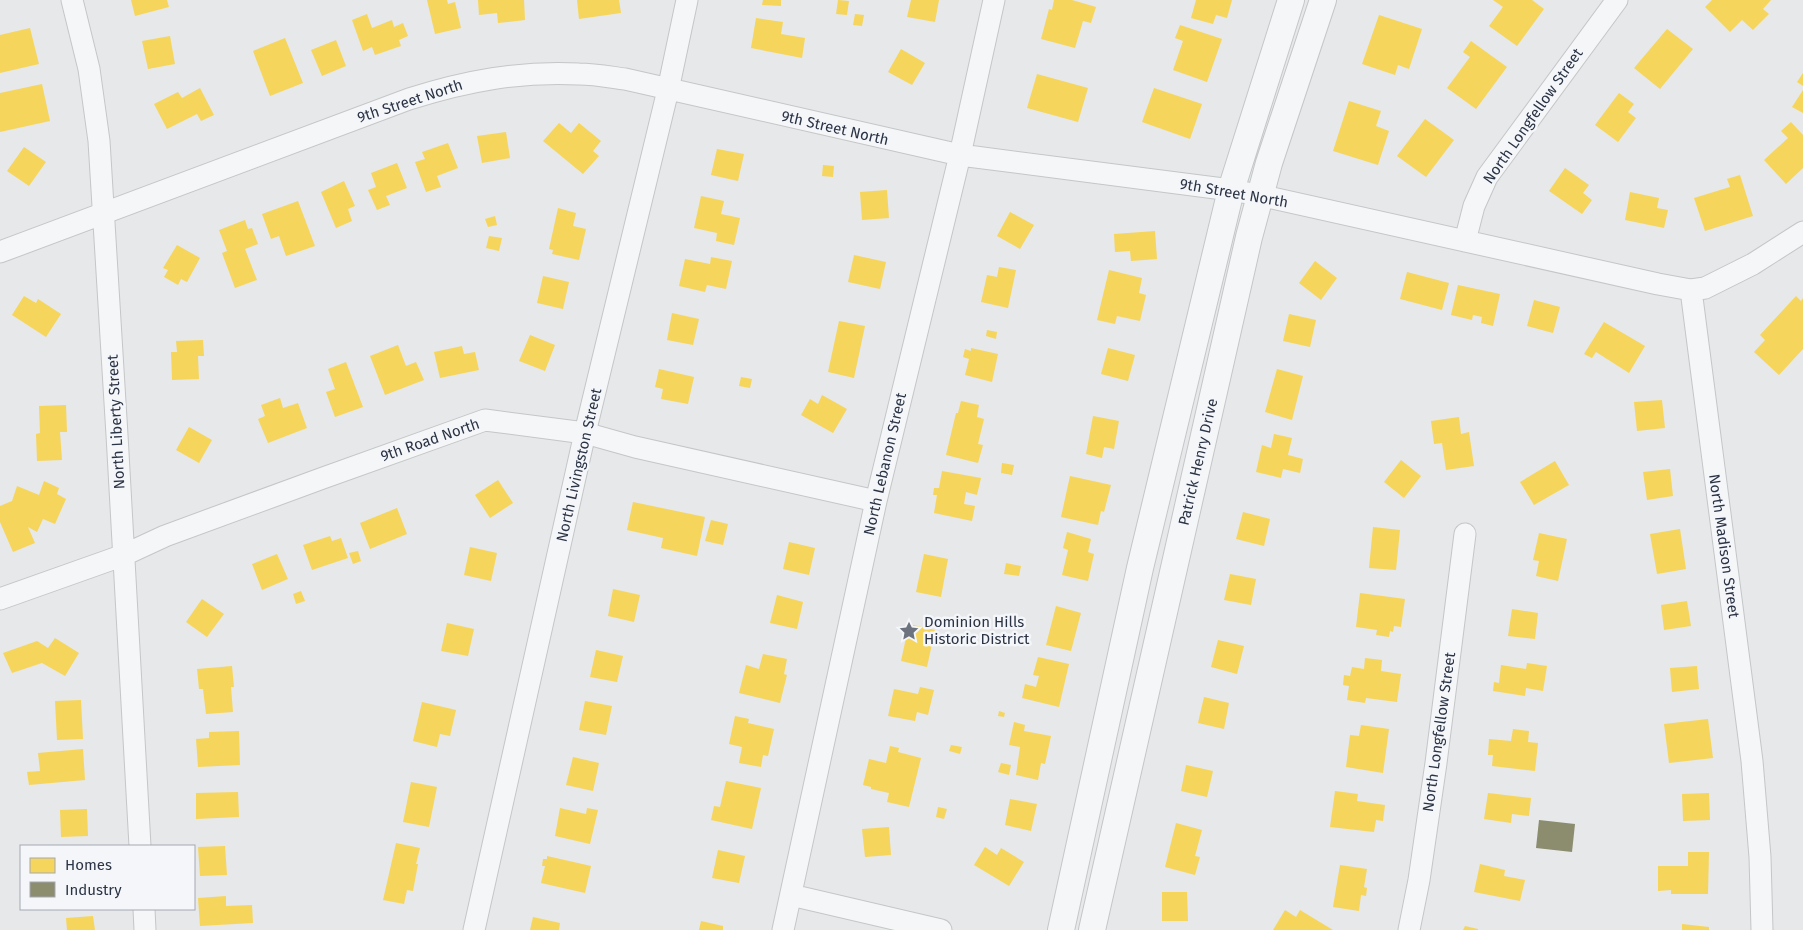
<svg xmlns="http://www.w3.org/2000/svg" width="1803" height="930" font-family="'Fira Sans',sans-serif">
<rect width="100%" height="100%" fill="#e6e8ea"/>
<path fill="#f6d55c" d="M131 0H167L169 7 135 16Z
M427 0H447L448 4 455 2 461 28 435 34Z
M478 0H524L525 20 498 23 497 13 479 15Z
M577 0H619L621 13 579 19Z
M763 0H781V6L762 5Z
M838 0 849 1 847 15 836 14Z
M911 0H939L935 22 907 17Z
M1054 0H1072L1096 7 1091 23 1083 21 1075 48 1041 39 1049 9 1052 10Z
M1196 0H1232L1227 18 1216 15 1213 24 1191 18Z
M1493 0H1532L1544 9 1517 46 1489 26 1503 7Z
M1712 0H1771L1763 9 1769 14 1753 30 1742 20 1730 32 1705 7Z
M367 14 372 28 392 20 394 27 403 23 408 36 399 40 401 46 375 55 372 47 363 51 352 20Z
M855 14 864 15 862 26 853 25Z
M1379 15 1422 29 1409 69 1398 65 1395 75 1362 64Z
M756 18 783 22 781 34 805 38 802 58 751 48Z
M1180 25 1222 39 1207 82 1173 70 1183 41 1175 38Z
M30 28 39 64 0 73V35Z
M1667 29 1693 49 1660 89 1634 68Z
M170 36 175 64 148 69 142 41Z
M285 38 303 83 270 96 253 51Z
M336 40 346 66 322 76 311 50Z
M1471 41 1507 67 1476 109 1447 88 1470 57 1463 52Z
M901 49 925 63 912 85 888 72Z
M1803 73V86L1797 82Z
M1037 74 1088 88 1078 122 1027 108Z
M42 84 50 121 0 132V93Z
M200 88 214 115 201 121 197 114 167 129 154 104 178 92 182 98Z
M1154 88 1202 104 1190 139 1142 122Z
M1803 90V113L1792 107Z
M1619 93 1634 104 1628 112 1636 118 1618 142 1595 125Z
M1349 101 1381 111 1376 126 1389 131 1378 165 1333 151Z
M1425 119 1454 140 1426 177 1397 156Z
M1791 122 1803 135V168L1786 184 1764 160 1788 138 1781 131Z
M559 123 571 133 579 123 601 141 593 151 599 156 583 174 543 141Z
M506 132 510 158 482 163 477 136Z
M448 143 458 168 437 176 441 187 426 192 415 162 425 159 422 152Z
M24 147 46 162 29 186 7 171Z
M717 149 744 154 738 181 711 175Z
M397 163 407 188 386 196 390 205 377 210 368 190 376 187 371 173Z
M823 165 834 166 833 177 822 176Z
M1565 168 1589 185 1583 193 1592 200 1582 214 1549 191Z
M1740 175 1753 216 1705 231 1694 198 1730 187 1727 179Z
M344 181 355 206 348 209 352 221 336 228 321 192Z
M887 190 889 218 862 220 860 192Z
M1630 192 1659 198 1657 208 1668 210 1664 228 1625 220Z
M701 196 724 201 721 214 740 218 734 245 716 241 717 233 694 228Z
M298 201 315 246 286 256 279 236 271 239 262 214Z
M558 208 576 213 573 226 586 229 579 260 552 254 553 250 549 249Z
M1010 212 1034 225 1020 249 997 236Z
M495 216 497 225 488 227 485 219Z
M245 220 248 229 252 228 258 244 245 249 257 280 235 288 222 253 227 251 219 230Z
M1155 231 1157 259 1131 261 1130 251 1115 252 1114 234Z
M489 236 502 238 499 251 486 248Z
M177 245 200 258 187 282 181 279 178 285 164 277 168 270 163 268Z
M854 255 886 262 880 289 848 282Z
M711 257 732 261 726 289 707 285 705 292 679 286 685 259 710 264Z
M1315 261 1337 278 1321 300 1299 283Z
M999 267 1016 270 1008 308 981 302 987 275 997 277Z
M1109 270 1142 278 1139 293 1146 295 1140 321 1117 316 1115 324 1097 320Z
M1407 272 1449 283 1442 310 1400 299Z
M543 276 569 282 563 309 537 303Z
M1458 285 1500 294 1493 326 1481 323 1482 317 1473 315 1472 320 1451 315Z
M24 296 36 303 38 299 61 314 46 337 12 315Z
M1796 296 1801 301 1803 298V349L1779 375 1754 352 1765 340 1760 335Z
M1534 300 1560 307 1553 333 1527 326Z
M672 313 699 319 693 345 667 340Z
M1289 314 1316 320 1310 347 1283 341Z
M839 321 865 326 854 378 828 372Z
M1604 322 1645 346 1629 373 1596 352 1592 358 1584 354Z
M987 330 997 332 996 339 986 336Z
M530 335 555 345 545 371 519 361Z
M203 340 204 356H198L199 379 172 380 171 352H177L176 341Z
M398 345 406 366 416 362 424 380 385 395 370 356Z
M462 346 464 354 475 352 479 370 440 378 434 352Z
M971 348 998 354 992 382 965 375 969 359 963 357 965 349 971 351Z
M1108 348 1135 355 1128 381 1101 374Z
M346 362 363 407 335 417 326 392 335 389 328 369Z
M659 369 694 377 688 404 661 399 663 389 655 387Z
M1277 369 1303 376 1292 420 1265 412Z
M741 377 752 379 750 388 739 386Z
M822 395 847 409 833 433 801 415 810 399 818 404Z
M280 398 283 408 298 403 307 428 268 443 258 419 265 416 261 405Z
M1662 400 1665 428 1637 431 1634 402Z
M961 401 979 405 977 417 984 419 978 444 983 445 978 463 946 455 956 413H958Z
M66 405 67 432H60L62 460 37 461 36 434 40 433 39 406Z
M1093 416 1119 421 1114 449 1104 447 1102 458 1086 454Z
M1459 417 1461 434 1469 432 1474 466 1446 470 1442 443 1434 444 1431 421Z
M189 427 212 440 199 463 176 450Z
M1274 434 1292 438 1288 455 1303 459 1300 473 1283 469 1281 478 1256 472 1262 445 1271 448Z
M1401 460 1421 476 1404 498 1384 482Z
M1555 461 1569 485 1534 505 1520 482Z
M1002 463 1014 465 1012 475 1001 473Z
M1670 469 1673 496 1647 500 1643 472Z
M942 471 981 478 977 495 966 492 964 504 975 506 972 521 934 513 937 495H933L934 488H939Z
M1070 476 1111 485 1104 512 1101 511 1098 525 1061 517Z
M498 480 513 503 490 518 475 495Z
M44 481 59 488 57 494 66 499 55 524 43 519 37 532 28 527 35 543 13 552 0 522V506L12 501 17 486 39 495Z
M633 502 705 517 697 556 661 548 663 538 627 530Z
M397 508 407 534 370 549 360 523Z
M1243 512 1270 519 1264 546 1236 539Z
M711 520 728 524 723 545 705 541Z
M1373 527 1400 530 1396 570 1369 568Z
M1680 529 1686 569 1657 574 1650 534Z
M1067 532 1091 539 1088 552 1094 554 1088 581 1062 575 1068 550 1063 548Z
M1539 533 1567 539 1558 581 1536 576 1539 561 1533 560Z
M330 536 332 541 341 538 348 558 312 570 303 545Z
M789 542 815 548 809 575 783 569Z
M470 547 497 553 491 581 464 575Z
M358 551 361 561 353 564 349 553Z
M277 554 288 579 262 590 252 564Z
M924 554 948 559 941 597 916 592Z
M1006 563 1021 566 1019 576 1004 574Z
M1230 574 1256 579 1251 605 1224 600Z
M613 589 640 595 634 622 608 616Z
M301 591 305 601 296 604 293 594Z
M1360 593 1405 599 1401 627 1394 626 1393 632 1390 631 1389 637 1376 635 1377 630 1356 627Z
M777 595 803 602 797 629 770 623Z
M202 599 224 614 207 637 186 622Z
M1687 601 1691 626 1664 630 1661 605Z
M1056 606 1081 613 1071 651 1046 645Z
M1512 609 1538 613 1535 639 1508 636Z
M447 623 474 629 468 656 441 651Z
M909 624 935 630 927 667 901 661Z
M55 638 79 653 65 676 42 663 12 673 3 653 37 641 48 648Z
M1218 640 1244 646 1237 674 1211 667Z
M596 650 623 656 617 682 590 677Z
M763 654 787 659 784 674 787 675 780 703 739 693 746 665 759 669Z
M1038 657 1069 664 1059 707 1022 698 1025 684 1036 687 1039 676 1033 675Z
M1365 658 1382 660 1381 671 1401 674 1397 702 1366 698 1365 703 1347 700 1349 686 1343 685 1344 675 1350 676 1352 667 1364 669Z
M1527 663 1547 666 1543 691 1526 688 1525 696 1493 691 1494 682 1499 683 1501 665 1526 669Z
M232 666 234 687H231L233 712 206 714 203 689H199L197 669Z
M1697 666 1699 689 1672 692 1670 668Z
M920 687 934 690 928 715 917 712 915 721 888 716 894 689 918 694Z
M1204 697 1229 703 1224 729 1198 723Z
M81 700 83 739 57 740 55 701Z
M585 701 612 706 606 735 579 730Z
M422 702 456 710 450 736 440 734 437 747 413 741Z
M999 711 1005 713 1004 717 998 716Z
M735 716 749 719 748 723 774 729 768 756 763 755 761 767 739 763 742 747 729 744Z
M1708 719 1713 758 1669 763 1664 724Z
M1014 722 1025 725 1024 731 1051 736 1045 764 1041 763 1038 780 1016 775 1020 747 1009 745Z
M1361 725 1389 729 1383 773 1346 767 1350 735 1359 736Z
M1513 729 1529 731 1528 742 1538 743 1535 771 1492 766 1493 755H1488L1489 739 1511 741Z
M239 731 240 765 198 767 196 739 209 738V732Z
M951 745 962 747 960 754 949 751Z
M890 746 899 748 898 752 921 758 909 807 887 802 889 793 871 789V787L863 785 869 759 886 763Z
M83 749 85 780 29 785 27 772 40 771 38 753Z
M573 757 599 763 593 791 566 785Z
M1001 763 1011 765 1009 775 998 772Z
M1186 765 1213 771 1207 797 1181 791Z
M726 781 761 788 752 829 711 820 714 806 720 807Z
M411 782 437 787 429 827 403 822Z
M1335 791 1358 794 1357 801 1385 805 1383 821 1376 820 1374 832 1330 827Z
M238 792 239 817 196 819V793Z
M1488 793 1531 798 1529 816 1512 814 1511 823 1484 819Z
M1709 793 1710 820 1683 821 1682 794Z
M1010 799 1037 804 1031 831 1005 825Z
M938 807 947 809 944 819 936 817Z
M560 808 586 814 587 808 598 810 590 844 555 836Z
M87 809 88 836 61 837 60 810Z
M1176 823 1202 830 1195 856 1200 857 1195 875 1165 867Z
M889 827 891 855 865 857 862 829Z
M396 843 420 848 416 864H418L413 891 407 890 404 904 383 900Z
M225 846 227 875 200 876 198 847Z
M985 847 997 855 1001 848 1024 862 1009 886 974 865Z
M718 850 745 856 739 883 712 878Z
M1688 852H1709L1708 894H1671V890L1658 891V866H1688Z
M547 856 591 866 585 893 541 883 545 866H542L543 859H547Z
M1480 864 1505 870 1504 876 1525 880 1520 901 1474 892Z
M1340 865 1367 869 1364 887 1367 888 1366 896 1361 895 1359 911 1333 907Z
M1162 892H1187L1188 921H1162Z
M226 896V906L252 905 253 923 200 926 198 898Z
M1285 910 1296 917 1300 910 1333 930H1273Z
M93 916 95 930H67L66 918Z
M533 917 560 923 559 930H530Z
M701 921 723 926V930H699Z
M1682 924 1709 927V930H1682Z
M1465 926 1478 929V930H1463Z"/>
<path fill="#8c8c6e" d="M1539 820 1575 824 1572 852 1536 848Z"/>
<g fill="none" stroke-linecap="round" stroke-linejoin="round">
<defs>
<path id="minor" d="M72 0 89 69 99 141 117 435 140 846
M1465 241 1474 206 1487 177 1617 0
M0 252 409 99C466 81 519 71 579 74 594 74 610 77 625 79L960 155 1231 190 1259 195 1658 284 1691 290 1705 288 1753 264 1803 232
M1691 290 1752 761 1760 857 1762 930
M0 599 124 555 165 536 323 478 485 420 585 433 635 447 876 501
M791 895 941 930
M144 909 145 930
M474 930 585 433 668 90 687 0
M783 930 876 501 960 155 994 0
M1409 930 1419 880 1436 763 1465 534"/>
<path id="tertiary" d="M1061 930 1140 568 1231 190 1291 0
M1092 930 1249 237 1269 163 1323 0"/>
</defs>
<use href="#minor" stroke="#c4c6c8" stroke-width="23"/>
<use href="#tertiary" stroke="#c4c6c8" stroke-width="28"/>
<use href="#minor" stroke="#f5f6f7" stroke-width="21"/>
<use href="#tertiary" stroke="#f5f6f7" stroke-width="26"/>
</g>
<defs>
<symbol id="sight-bare" viewBox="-9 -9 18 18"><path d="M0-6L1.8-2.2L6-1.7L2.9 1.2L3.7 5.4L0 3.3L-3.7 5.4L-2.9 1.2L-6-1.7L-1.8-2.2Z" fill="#6c737f" stroke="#f4f6f9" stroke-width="2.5" paint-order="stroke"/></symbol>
</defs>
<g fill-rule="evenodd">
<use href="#sight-bare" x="895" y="617" width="28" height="28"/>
</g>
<g text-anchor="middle" stroke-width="5" stroke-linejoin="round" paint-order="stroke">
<g font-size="15" fill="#2b3445" stroke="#f4f6f9">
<text transform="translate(410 101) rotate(-18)" y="5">9th Street North</text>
<text transform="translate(1533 116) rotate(-55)" y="5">North Longfellow Street</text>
<text transform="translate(835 128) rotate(13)" y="5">9th Street North</text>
<text transform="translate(1234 193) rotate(10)" y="5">9th Street North</text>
<text transform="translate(116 422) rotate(-93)" y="5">North Liberty Street</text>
<text transform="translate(430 440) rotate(-19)" y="5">9th Road North</text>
<text transform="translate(1198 462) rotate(-77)" y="5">Patrick Henry Drive</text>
<text transform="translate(885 464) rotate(-77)" y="5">North Lebanon Street</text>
<text transform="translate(579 465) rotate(-77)" y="5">North Livingston Street</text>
<text transform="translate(1724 546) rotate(82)" y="5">North Madison Street</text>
<text transform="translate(1439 732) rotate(-82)" y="5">North Longfellow Street</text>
</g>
<g font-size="15" fill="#2b3445" stroke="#f4f6f9" text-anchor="start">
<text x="924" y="627">Dominion Hills<tspan x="924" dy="17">Historic District</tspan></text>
</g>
</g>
<rect x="20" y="845" width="175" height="65" fill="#f4f6f9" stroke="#a4a8b1"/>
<rect x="30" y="858" width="25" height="15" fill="#f6d55c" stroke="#a4a8b1"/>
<text x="65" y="870" font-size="15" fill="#2b3445">Homes</text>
<rect x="30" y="882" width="25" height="15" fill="#8c8c6e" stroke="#a4a8b1"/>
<text x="65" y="895" font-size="15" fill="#2b3445">Industry</text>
</svg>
